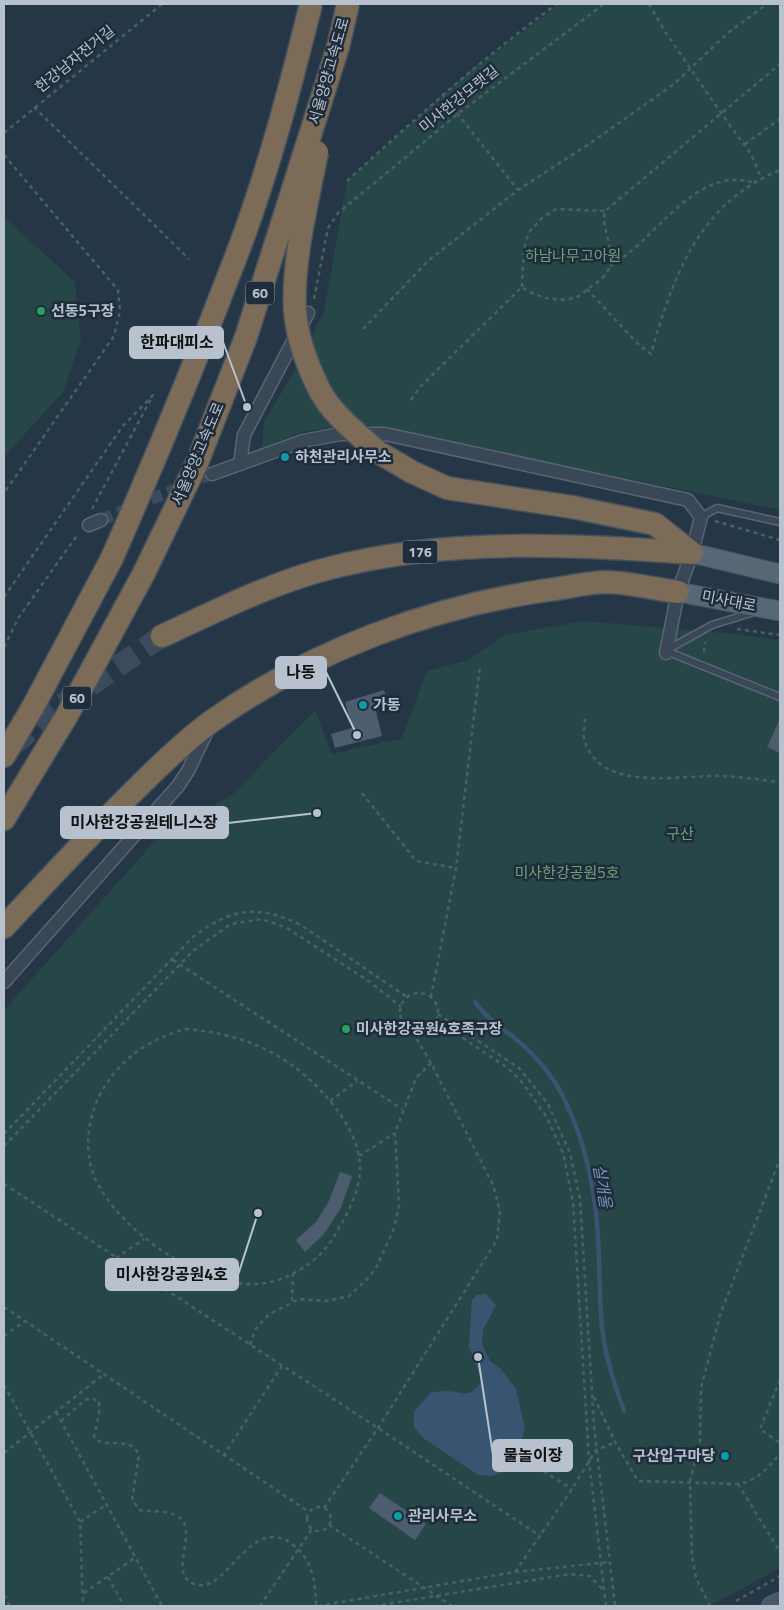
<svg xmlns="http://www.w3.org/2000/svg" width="784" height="1610" font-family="'Titillium Web','Noto Sans KR',sans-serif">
<rect width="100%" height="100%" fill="#253647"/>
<path fill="#274647" d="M560 4H780V510L357 423 302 432 262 448 264 422 292 375 324 311 347 181 471 70Z
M4 217 75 282 81 340 63 392 4 457Z
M584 621 746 635 780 641V1568L710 1606H4V1010L154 842 233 794 315 710 332 754 402 738 427 671 468 660 504 635Z"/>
<path fill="#395470" d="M486 1294 496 1305 483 1330 482 1344 490 1361 500 1368 516 1389 525 1429 519 1448 501 1473 491 1476 478 1475 423 1438 414 1427V1412L430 1393C435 1392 441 1391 446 1391 465 1392 468 1400 482 1381L469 1346 472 1300 477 1295Z"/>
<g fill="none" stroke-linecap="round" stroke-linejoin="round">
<path stroke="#395470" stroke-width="4.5" d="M475 1002C485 1016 495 1023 508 1033 528 1048 546 1067 559 1089 578 1124 590 1166 595 1205 601 1245 598 1286 602 1327 605 1356 614 1384 624 1411"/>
</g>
<path fill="#4c5d70" d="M384 690 388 703 375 707 382 736 335 748 331 734 352 728 345 702Z
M780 719V753L767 747Z
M340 1172 352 1176 341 1208 324 1234 305 1252 296 1240 316 1222 329 1201Z
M380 1493 426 1524 415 1540 369 1508Z"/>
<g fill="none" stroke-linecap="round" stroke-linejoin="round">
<path stroke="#3b4b5b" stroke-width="12" stroke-dasharray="12 6" stroke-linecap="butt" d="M101 520 212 474"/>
<path stroke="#3b4b5b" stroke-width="22" stroke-dasharray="22 11" stroke-linecap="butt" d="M12 746 47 715 162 636"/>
<defs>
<path id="lane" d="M701 517 717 508 780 522
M667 650 712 625 751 613
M666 651 780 697"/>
<path id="street" d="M240 464 244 435 308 313
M212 474 303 441 340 434H385L688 500 701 517 692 553 678 592 666 653
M89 525 101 520
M4 982 178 786 188 771 208 729"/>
<path id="secondary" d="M771 1606 780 1602"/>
<path id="primary" d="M692 553 780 574
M678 592 780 611"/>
<path id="highway" d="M378 452 412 472 447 488 572 507 655 524 692 553
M162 636C216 611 271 583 330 568 449 537 571 545 692 553
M4 756 34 705 112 558
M4 819 66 717 144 573
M4 927C48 880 92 832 138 787 161 764 186 740 212 721 311 651 429 607 548 590 567 588 588 582 607 582 631 583 655 589 678 592"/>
</defs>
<use href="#lane" stroke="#596573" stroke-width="9"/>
<use href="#street" stroke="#596573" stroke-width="15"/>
<use href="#secondary" stroke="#596573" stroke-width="20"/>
<use href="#primary" stroke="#475362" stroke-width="21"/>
<use href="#highway" stroke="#445260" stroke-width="25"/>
<path stroke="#466363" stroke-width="2.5" stroke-dasharray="4 4" stroke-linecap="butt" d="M649 4 666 33 721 113 751 154 762 180
M442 94 518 190
M34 107 189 259
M4 133 162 4
M745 144 780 119
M4 155 118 290 120 311 114 336 4 493
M347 181C415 119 482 58 557 4
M610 266C654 243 695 163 755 183
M522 287 524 248 529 232 542 218 556 209 605 211
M587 289 637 343 651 354C673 276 699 203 780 170
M314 299 328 228 338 213 459 113 604 4
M363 329 428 261 518 190 589 144 674 84 729 32 767 4
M411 400 420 387 522 287C537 298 559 303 577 297 582 295 586 290 590 287 598 282 608 275 610 265 614 245 601 229 605 211L780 64
M92 509 152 397
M715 521 780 540
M4 597 122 427 154 394
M737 629 780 635
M4 647 19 617 78 534
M704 652 705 642
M585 719C585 726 582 736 585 742 602 794 682 774 723 776 742 777 761 780 780 782
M362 793 416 861 456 868
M173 960 402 1109
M400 1012a19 19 0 1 1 38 0a19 19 0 1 1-38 0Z
M431 997 456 868 480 666
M438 1014 519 1068 548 1104 570 1153 580 1199 594 1426 615 1606
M436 1020 509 1069 521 1081 546 1116 563 1153 573 1202 589 1460 606 1606
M185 1029C249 1034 295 1057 335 1107 348 1124 359 1144 360 1166 361 1191 344 1221 331 1241 316 1264 284 1283 256 1284 199 1287 116 1228 94 1176 83 1148 88 1112 105 1086 124 1056 151 1039 185 1029Z
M330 1101 357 1081
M4 1134 193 937C231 908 258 904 301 925L407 997
M4 1146 194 950 231 924 262 919 287 928 370 982 401 1007
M359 1156 395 1133
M4 1184 378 1428 540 1536
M116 1258 144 1239
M292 1301 293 1274
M4 1307 309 1512
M4 1336 25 1321
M250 1345 255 1330 268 1315 299 1299 327 1301 349 1296 368 1278 376 1268 393 1231 399 1206 395 1133 416 1078 431 1063
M780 1380 760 1429 780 1443
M4 1385 80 1522 83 1606
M594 1397 615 1442 638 1481 738 1484C758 1481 767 1468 780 1454
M56 1412 162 1606
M61 1421 85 1400 91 1398 99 1401V1414L94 1437C106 1451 130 1434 139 1455L132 1500 140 1510C152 1512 167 1510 177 1516 202 1530 163 1578 198 1585 228 1591 252 1512 293 1545 314 1561 315 1582 316 1606
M4 1453 104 1374
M223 1456 282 1366
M530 1463 572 1489
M738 1484 780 1552
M307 1519a12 12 0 1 1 24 0a12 12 0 1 1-24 0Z
M324 1508 378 1428 497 1240 500 1211 493 1185 431 1063 410 1028
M80 1522 107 1504
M329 1525 452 1606
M515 1572 572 1489 596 1450 614 1443
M108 1577 124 1606
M84 1593 136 1557
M4 1595 10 1606
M736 1601 780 1576
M260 1606 312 1529
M318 1606 515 1572 610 1562
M374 1606 570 1574 590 1576 602 1589
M710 1606 696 1578 692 1556 690 1481 700 1441 701 1388 720 1315 780 1159"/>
<use href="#lane" stroke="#3a4756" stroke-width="6"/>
<use href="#street" stroke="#3a4756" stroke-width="12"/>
<use href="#secondary" stroke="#485769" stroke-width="18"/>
<use href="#primary" stroke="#586776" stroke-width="19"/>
<use href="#highway" stroke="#7c6b56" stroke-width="22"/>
<defs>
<path id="highway-bridge" d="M317 152C308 200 292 261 295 311 297 337 308 367 320 391 333 415 358 434 378 452
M112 558C156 458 198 356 237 254 268 173 290 88 311 4
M144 573 197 463 246 337 338 47 348 4"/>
</defs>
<use href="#highway-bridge" stroke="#445260" stroke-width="25" stroke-linecap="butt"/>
<use href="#highway-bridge" stroke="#7c6b56" stroke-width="22"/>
</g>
<g fill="#2e9e5b" stroke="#1e2c3b" stroke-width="2">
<circle cx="41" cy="311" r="5"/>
<circle cx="346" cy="1029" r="5"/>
</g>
<g fill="#0f9aa8" stroke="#1e2c3b" stroke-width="2">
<circle cx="285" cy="457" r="5"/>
<circle cx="363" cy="705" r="5"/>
<circle cx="725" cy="1456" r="5"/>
<circle cx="398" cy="1516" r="5"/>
</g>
<g text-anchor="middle" stroke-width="5" stroke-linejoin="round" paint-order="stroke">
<g fill="#1e2c3b" stroke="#8a95a3" stroke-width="1">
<rect x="246" y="281.5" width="28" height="23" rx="4"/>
<rect x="402.5" y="540.5" width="35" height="23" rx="4"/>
<rect x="63" y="686.5" width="28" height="23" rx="4"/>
</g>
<g font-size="14" font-weight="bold" fill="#b8c2cf">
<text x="260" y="298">60</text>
<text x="420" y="557">176</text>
<text x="77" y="703">60</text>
</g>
<g font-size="15" fill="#b8c2cf" stroke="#1e2c3b">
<text transform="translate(75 59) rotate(-39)" y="5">한강남자전거길</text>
<text transform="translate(329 71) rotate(-74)" y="5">서울양양고속도로</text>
<text transform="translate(459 99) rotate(-39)" y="5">미사한강모랫길</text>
<text transform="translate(198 454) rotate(-67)" y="5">서울양양고속도로</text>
<text transform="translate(729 601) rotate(11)" y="5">미사대로</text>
</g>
<g font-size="15" fill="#6da275" stroke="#1e2c3b">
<text x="573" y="261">하남나무고아원</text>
<text x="680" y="839">구산</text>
<text x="567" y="878">미사한강공원5호</text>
</g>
<g font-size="15" font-weight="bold" fill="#b8c2cf" stroke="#1e2c3b" text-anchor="start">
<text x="51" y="316">선동5구장</text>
<text x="295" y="462">하천관리사무소</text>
<text x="373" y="710">가동</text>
<text x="356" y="1034">미사한강공원4호족구장</text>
<text x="715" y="1461" text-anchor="end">구산입구마당</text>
<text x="408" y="1521">관리사무소</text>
</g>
<g font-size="16" font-style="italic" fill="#7595b4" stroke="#1e2c3b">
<text transform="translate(603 1186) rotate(80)" y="6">실개울</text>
</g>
</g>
<path fill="none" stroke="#b8c2cf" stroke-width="2" d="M247 407L223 342M357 735L326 672M317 813L228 823M258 1213L238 1275M478 1357L493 1455"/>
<g fill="#b8c2cf" stroke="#1e2c3b" stroke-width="2">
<circle cx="247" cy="407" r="5"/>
<circle cx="357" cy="735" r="5"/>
<circle cx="317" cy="813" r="5"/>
<circle cx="258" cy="1213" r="5"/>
<circle cx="478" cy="1357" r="5"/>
</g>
<g fill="#b8c2cf" stroke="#b8c2cf" stroke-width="2">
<rect x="130" y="327" width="93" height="31" rx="5"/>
<rect x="276" y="657" width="50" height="31" rx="5"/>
<rect x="61" y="807" width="167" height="31" rx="5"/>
<rect x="106" y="1259" width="132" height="31" rx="5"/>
<rect x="493" y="1440" width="79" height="31" rx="5"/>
</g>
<g font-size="16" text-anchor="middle" font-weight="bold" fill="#111">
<text x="177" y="348">한파대피소</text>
<text x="301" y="678">나동</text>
<text x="144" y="828">미사한강공원테니스장</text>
<text x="172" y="1280">미사한강공원4호</text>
<text x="533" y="1461">물놀이장</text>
</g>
<rect width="784" height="1610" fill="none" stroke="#b8c2cf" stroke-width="10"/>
</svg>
